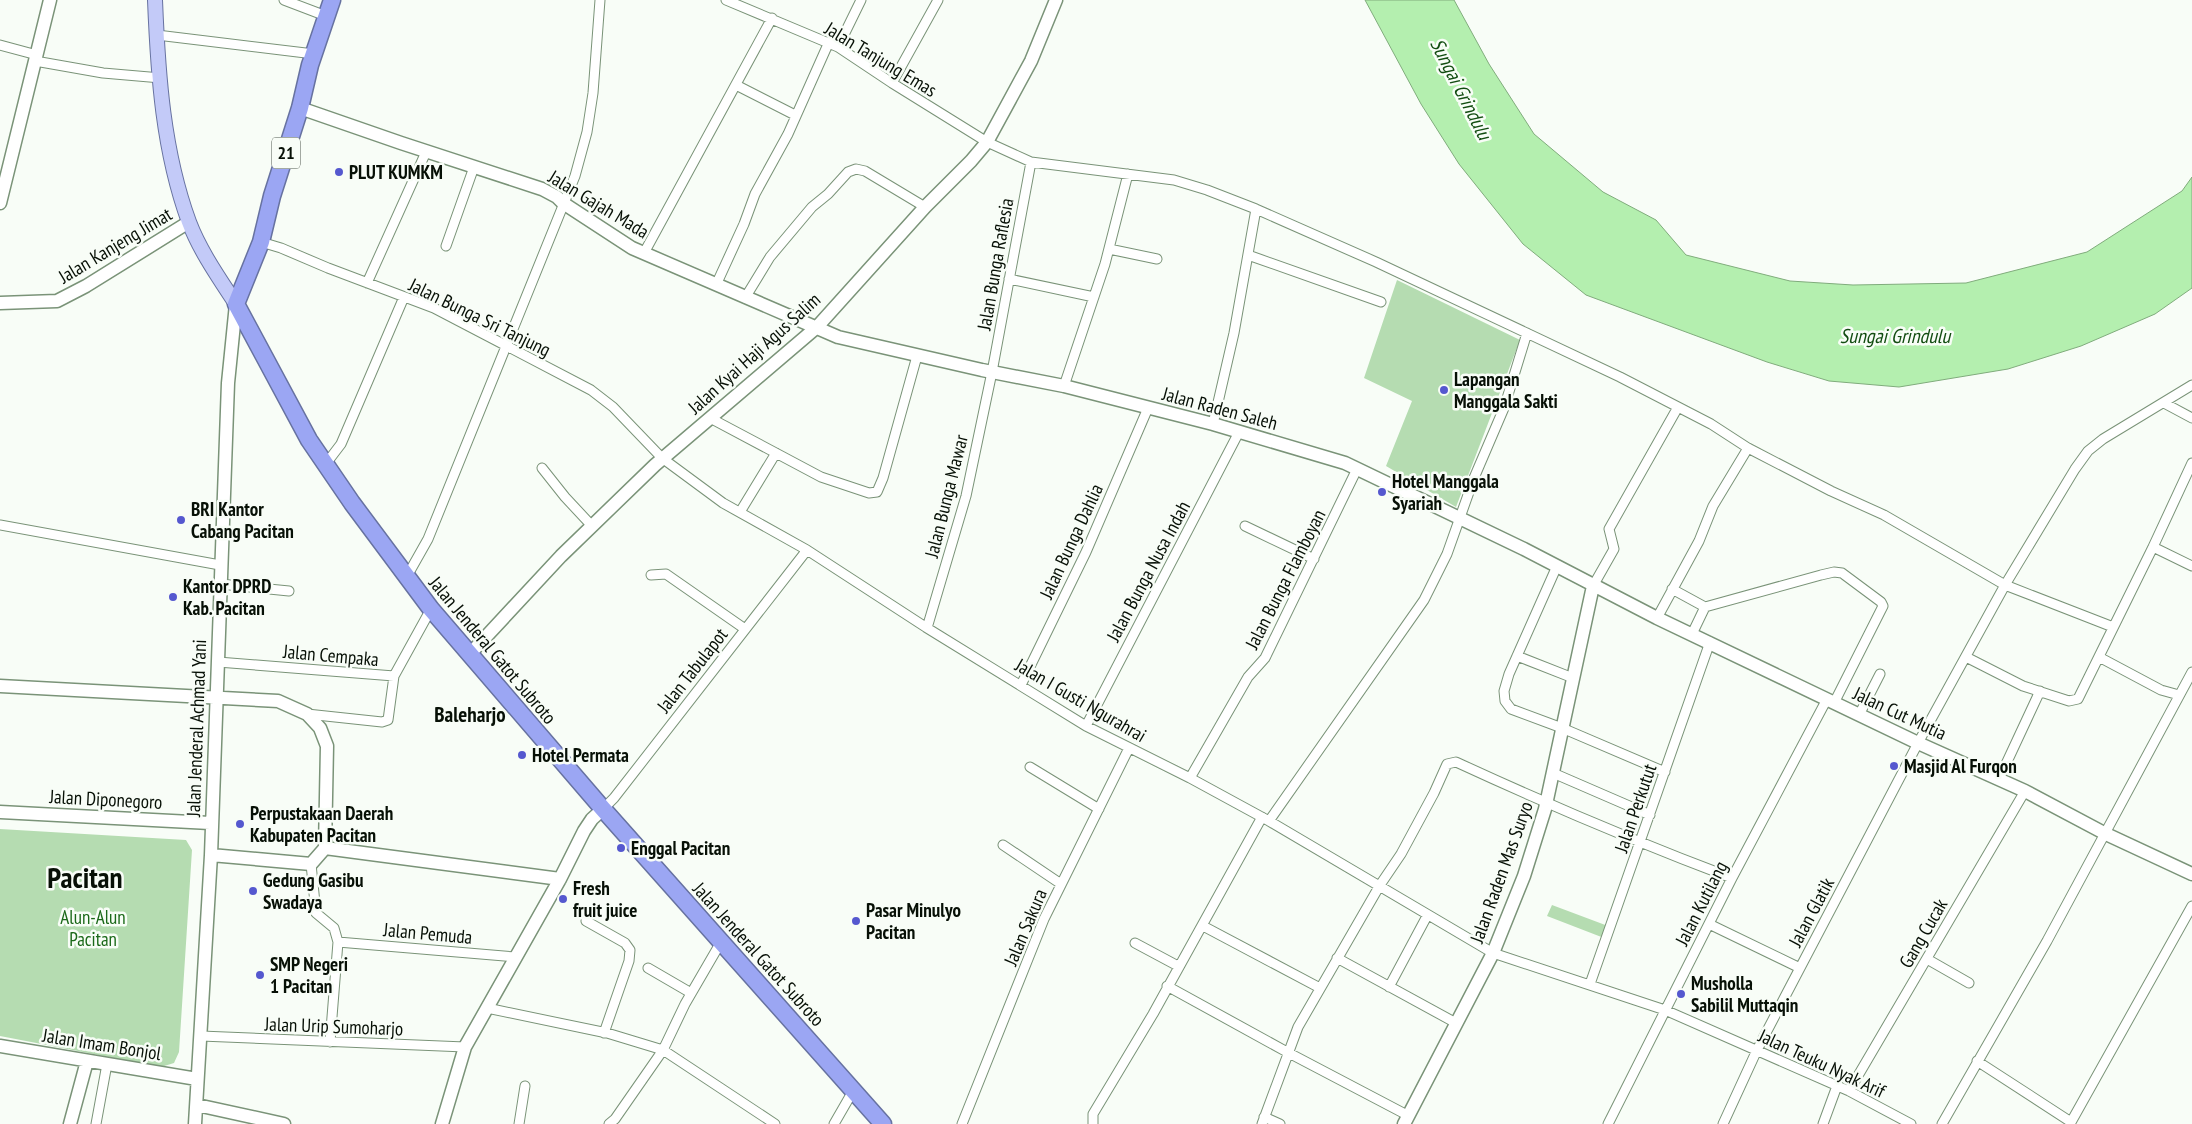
<svg xmlns="http://www.w3.org/2000/svg" width="2192" height="1124" font-family="'PT Sans Narrow',sans-serif">
<rect width="100%" height="100%" fill="#f8fdf7"/>
<path fill="#b5dcb1" d="M1397 280 1520 340 1456 507 1386 466 1412 401 1364 378Z
M0 829 186 840 192 850 179 1052 174 1063 161 1067 0 1036Z
M1552 905 1608 926 1604 938 1547 916Z"/>
<path fill="#b4efaf" stroke="#80ac7c" d="M1365 0H1454L1489 64 1534 134 1603 192 1656 220 1686 255 1790 281 1853 285 1966 283 2087 252 2182 191 2192 177V288L2155 314 2081 346 2008 369 1899 387 1829 381 1767 362 1586 295 1523 244 1459 164 1421 104Z"/>
<g fill="none" stroke-linecap="round" stroke-linejoin="round">
<defs>
<path id="street" d="M284 0 326 16
M726 0 838 47 892 83 987 142 1031 162 1174 180 1207 190 1256 209 1376 262 1620 377 1711 424 1748 448 1831 491 1884 515 2005 585 2113 627
M157 35 314 54
M0 45 37 55
M838 47 861 0
M35 61 103 73 161 78
M892 83 938 0
M736 85 795 115
M261 242 281 248 328 268 434 308 591 390 613 407 662 458 723 503 807 550 927 628 1086 726 1190 778 1269 821 1493 953 1665 1010 1849 1091 1911 1124
M446 246 474 167
M1109 249 1157 259
M644 253 772 18
M1248 255 1381 302
M1009 279 1094 297
M367 283 426 152
M716 285 744 224 755 194 788 134 829 42
M745 298 770 257 812 207 828 194 848 172 856 169 865 171 925 207
M1064 386 1105 264 1128 174
M2164 403 2192 418
M710 418 821 477 869 493 877 492 883 478 917 356
M1213 424 1234 333 1256 209
M325 465 341 444 404 297
M542 468 565 497 592 526
M740 512 776 453
M0 525 220 565
M1245 526 1314 559
M2153 547 2192 566
M1557 566 1509 674 1504 691 1505 701 1511 709 1562 728 1665 772
M651 575 666 574 745 629
M406 578 428 539 575 176 587 132 593 93 600 0
M220 584 289 591
M1593 586 1614 549 1609 529 1678 407
M1672 589 1705 607
M1657 618 1699 541 1713 506 1748 448
M927 628 966 496 992 372 1031 162
M1692 634 1705 607 1821 575 1834 572 1842 573 1881 602 1883 606 1834 703
M1517 656 1573 678
M1966 657 2023 686 2069 701 2078 699 2153 547 2192 463
M2099 657 2161 690 2179 695
M218 662 394 676 431 609
M1021 685 1086 552 1148 408
M307 714 382 722 388 720 394 676
M1859 715 1880 674
M1086 726 1239 432
M1030 767 1099 809
M1553 773 1650 815
M1190 778 1248 677 1265 658 1357 469
M1999 779 2040 691
M603 809 614 798 807 550
M1269 821 1424 600 1447 554 1474 478 1504 408 1527 333
M1003 845 1061 884
M311 864 316 913 334 928 338 942 330 1042
M586 921 625 943 630 950 629 961 604 1033
M1709 924 1800 968
M1203 926 1320 988
M338 942 515 957
M1135 943 1178 966
M1337 958 1456 1023
M1927 959 1969 983
M648 968 691 993
M1590 984 1710 642
M1167 986 1287 1052 1409 1116
M1389 987 1427 916
M487 1008 607 1033 663 1050 775 1124
M201 1036 465 1047
M1977 1061 2071 1122
M1849 1091 2025 791
M1264 1117 1280 1124
M96 1124 107 1064
M519 1124 525 1086
M609 1124 615 1119 663 1050 685 1004 721 942
M834 1124 853 1091
M962 1124 1044 919 1129 748
M1093 1124V1114L1153 1014 1262 817
M1262 1124 1298 1027 1380 885 1401 854 1434 793 1447 764 1456 762C1547 804 1639 843 1732 878
M1608 1124 1732 878 1827 699
M1723 1124 1757 1050 1918 743 2005 585 2075 469 2088 451 2103 439 2192 385
M1823 1124 1837 1086
M1942 1124 2047 941 2192 672
M2070 1124 2192 906"/>
<path id="secondary" d="M300 108 401 143 542 189 557 197 563 203 632 248 838 337 982 370 1064 386 1213 424 1345 463 1524 549 1657 618 1918 743 2025 791 2106 834 2192 874
M0 203 50 0
M0 303 57 301 86 286 189 222
M469 655 561 556 655 465 817 327 925 207 971 161 987 142 1031 61 1056 0
M0 686 278 701 307 714 320 728 327 746 325 848 311 864 211 855
M0 812 210 823
M325 848 560 879
M0 1046 197 1079
M197 1105 284 1124
M70 1124 87 1061
M195 1124 211 855 228 383 236 304
M442 1124 465 1047 560 879 584 831 592 819 603 809
M1404 1124 1493 953 1524 876 1545 809 1593 586"/>
<path id="primary" d="M155 0C158 75 163 151 189 222 200 251 219 278 236 304"/>
<path id="highway" d="M332 0 310 65 300 108 272 196 261 242 236 304 309 440 352 503 431 609 603 809 883 1124"/>
</defs>
<use href="#street" stroke="#7a9378" stroke-width="11"/>
<use href="#secondary" stroke="#7a9378" stroke-width="15"/>
<use href="#primary" stroke="#6772a0" stroke-width="16"/>
<use href="#highway" stroke="#6772a0" stroke-width="19"/>
<use href="#street" stroke="#fff" stroke-width="9"/>
<use href="#secondary" stroke="#fff" stroke-width="12"/>
<use href="#primary" stroke="#c3caf8" stroke-width="14"/>
<use href="#highway" stroke="#9ba6f3" stroke-width="16"/>
</g>
<g fill="#5558cf" stroke="#f8fdf7" stroke-width="2">
<circle cx="339" cy="172" r="5"/>
<circle cx="1444" cy="390" r="5"/>
<circle cx="1382" cy="492" r="5"/>
<circle cx="181" cy="520" r="5"/>
<circle cx="173" cy="597" r="5"/>
<circle cx="522" cy="755" r="5"/>
<circle cx="1894" cy="766" r="5"/>
<circle cx="240" cy="824" r="5"/>
<circle cx="621" cy="848" r="5"/>
<circle cx="253" cy="891" r="5"/>
<circle cx="563" cy="899" r="5"/>
<circle cx="856" cy="921" r="5"/>
<circle cx="260" cy="975" r="5"/>
<circle cx="1681" cy="994" r="5"/>
</g>
<g text-anchor="middle" stroke-width="5" stroke-linejoin="round" paint-order="stroke">
<rect fill="#f8fdf7" stroke="#4f574e" stroke-width="1" x="272" y="137.5" width="28" height="31" rx="4"/>
<g font-size="18" font-weight="bold" fill="#071006">
<text x="286" y="159">21</text>
</g>
<g font-size="19" fill="#071006" stroke="#f8fdf7">
<text transform="translate(881 59) rotate(31)" y="7">Jalan Tanjung Emas</text>
<text transform="translate(599 204) rotate(31)" y="7">Jalan Gajah Mada</text>
<text transform="translate(115 245) rotate(-31)" y="7">Jalan Kanjeng Jimat</text>
<text transform="translate(995 264) rotate(-80)" y="7">Jalan Bunga Raflesia</text>
<text transform="translate(480 317) rotate(26)" y="7">Jalan Bunga Sri Tanjung</text>
<text transform="translate(754 353) rotate(-42)" y="7">Jalan Kyai Haji Agus Salim</text>
<text transform="translate(1220 408) rotate(15)" y="7">Jalan Raden Saleh</text>
<text transform="translate(946 496) rotate(-76)" y="7">Jalan Bunga Mawar</text>
<text transform="translate(1071 541) rotate(-65)" y="7">Jalan Bunga Dahlia</text>
<text transform="translate(1148 571) rotate(-62)" y="7">Jalan Bunga Nusa Indah</text>
<text transform="translate(1285 579) rotate(-63)" y="7">Jalan Bunga Flamboyan</text>
<text transform="translate(493 650) rotate(50)" y="7">Jalan Jenderal Gatot Subroto</text>
<text transform="translate(331 655) rotate(5)" y="7">Jalan Cempaka</text>
<text transform="translate(692 670) rotate(-52)" y="7">Jalan Tabulapot</text>
<text transform="translate(1081 700) rotate(30)" y="7">Jalan I Gusti Ngurahrai</text>
<text transform="translate(1900 713) rotate(25)" y="7">Jalan Cut Mutia</text>
<text transform="translate(196 728) rotate(-88)" y="7">Jalan Jenderal Achmad Yani</text>
<text transform="translate(106 799) rotate(3)" y="7">Jalan Diponegoro</text>
<text transform="translate(1635 808) rotate(-71)" y="7">Jalan Perkutut</text>
<text transform="translate(1501 872) rotate(-70)" y="7">Jalan Raden Mas Suryo</text>
<text transform="translate(1701 903) rotate(-63)" y="7">Jalan Kutilang</text>
<text transform="translate(1811 912) rotate(-62)" y="7">Jalan Glatik</text>
<text transform="translate(1025 927) rotate(-67)" y="7">Jalan Sakura</text>
<text transform="translate(428 933) rotate(5)" y="7">Jalan Pemuda</text>
<text transform="translate(1923 933) rotate(-60)" y="7">Gang Cucak</text>
<text transform="translate(759 954) rotate(48)" y="7">Jalan Jenderal Gatot Subroto</text>
<text transform="translate(334 1026) rotate(2)" y="7">Jalan Urip Sumoharjo</text>
<text transform="translate(102 1044) rotate(9)" y="7">Jalan Imam Bonjol</text>
<text transform="translate(1822 1063) rotate(25)" y="7">Jalan Teuku Nyak Arif</text>
</g>
<g font-size="19" font-weight="bold" fill="#071006" stroke="#f8fdf7" text-anchor="start">
<text x="349" y="179">PLUT KUMKM</text>
<text x="1454" y="386">Lapangan<tspan x="1454" dy="22">Manggala Sakti</tspan></text>
<text x="1392" y="488">Hotel Manggala<tspan x="1392" dy="22">Syariah</tspan></text>
<text x="191" y="516">BRI Kantor<tspan x="191" dy="22">Cabang Pacitan</tspan></text>
<text x="183" y="593">Kantor DPRD<tspan x="183" dy="22">Kab. Pacitan</tspan></text>
<text x="532" y="762">Hotel Permata</text>
<text x="1904" y="773">Masjid Al Furqon</text>
<text x="250" y="820">Perpustakaan Daerah<tspan x="250" dy="22">Kabupaten Pacitan</tspan></text>
<text x="631" y="855">Enggal Pacitan</text>
<text x="263" y="887">Gedung Gasibu<tspan x="263" dy="22">Swadaya</tspan></text>
<text x="573" y="895">Fresh<tspan x="573" dy="22">fruit juice</tspan></text>
<text x="866" y="917">Pasar Minulyo<tspan x="866" dy="22">Pacitan</tspan></text>
<text x="270" y="971">SMP Negeri<tspan x="270" dy="22">1 Pacitan</tspan></text>
<text x="1691" y="990">Musholla<tspan x="1691" dy="22">Sabilil Muttaqin</tspan></text>
</g>
<g font-size="19" fill="#1b6919" stroke="#f8fdf7">
<text x="93" y="924">Alun-Alun<tspan x="93" dy="22">Pacitan</tspan></text>
</g>
<g font-size="20" font-style="italic" fill="#124d11" stroke="#f8fdf7">
<text transform="translate(1461 89) rotate(63)" y="7">Sungai Grindulu</text>
<text x="1895" y="343">Sungai Grindulu</text>
</g>
<g font-size="21" font-weight="bold" fill="#071006" stroke="#f8fdf7">
<text x="470" y="722">Baleharjo</text>
</g>
<g font-size="29" font-weight="bold" fill="#071006" stroke="#f8fdf7">
<text x="85" y="888">Pacitan</text>
</g>
</g>
</svg>
